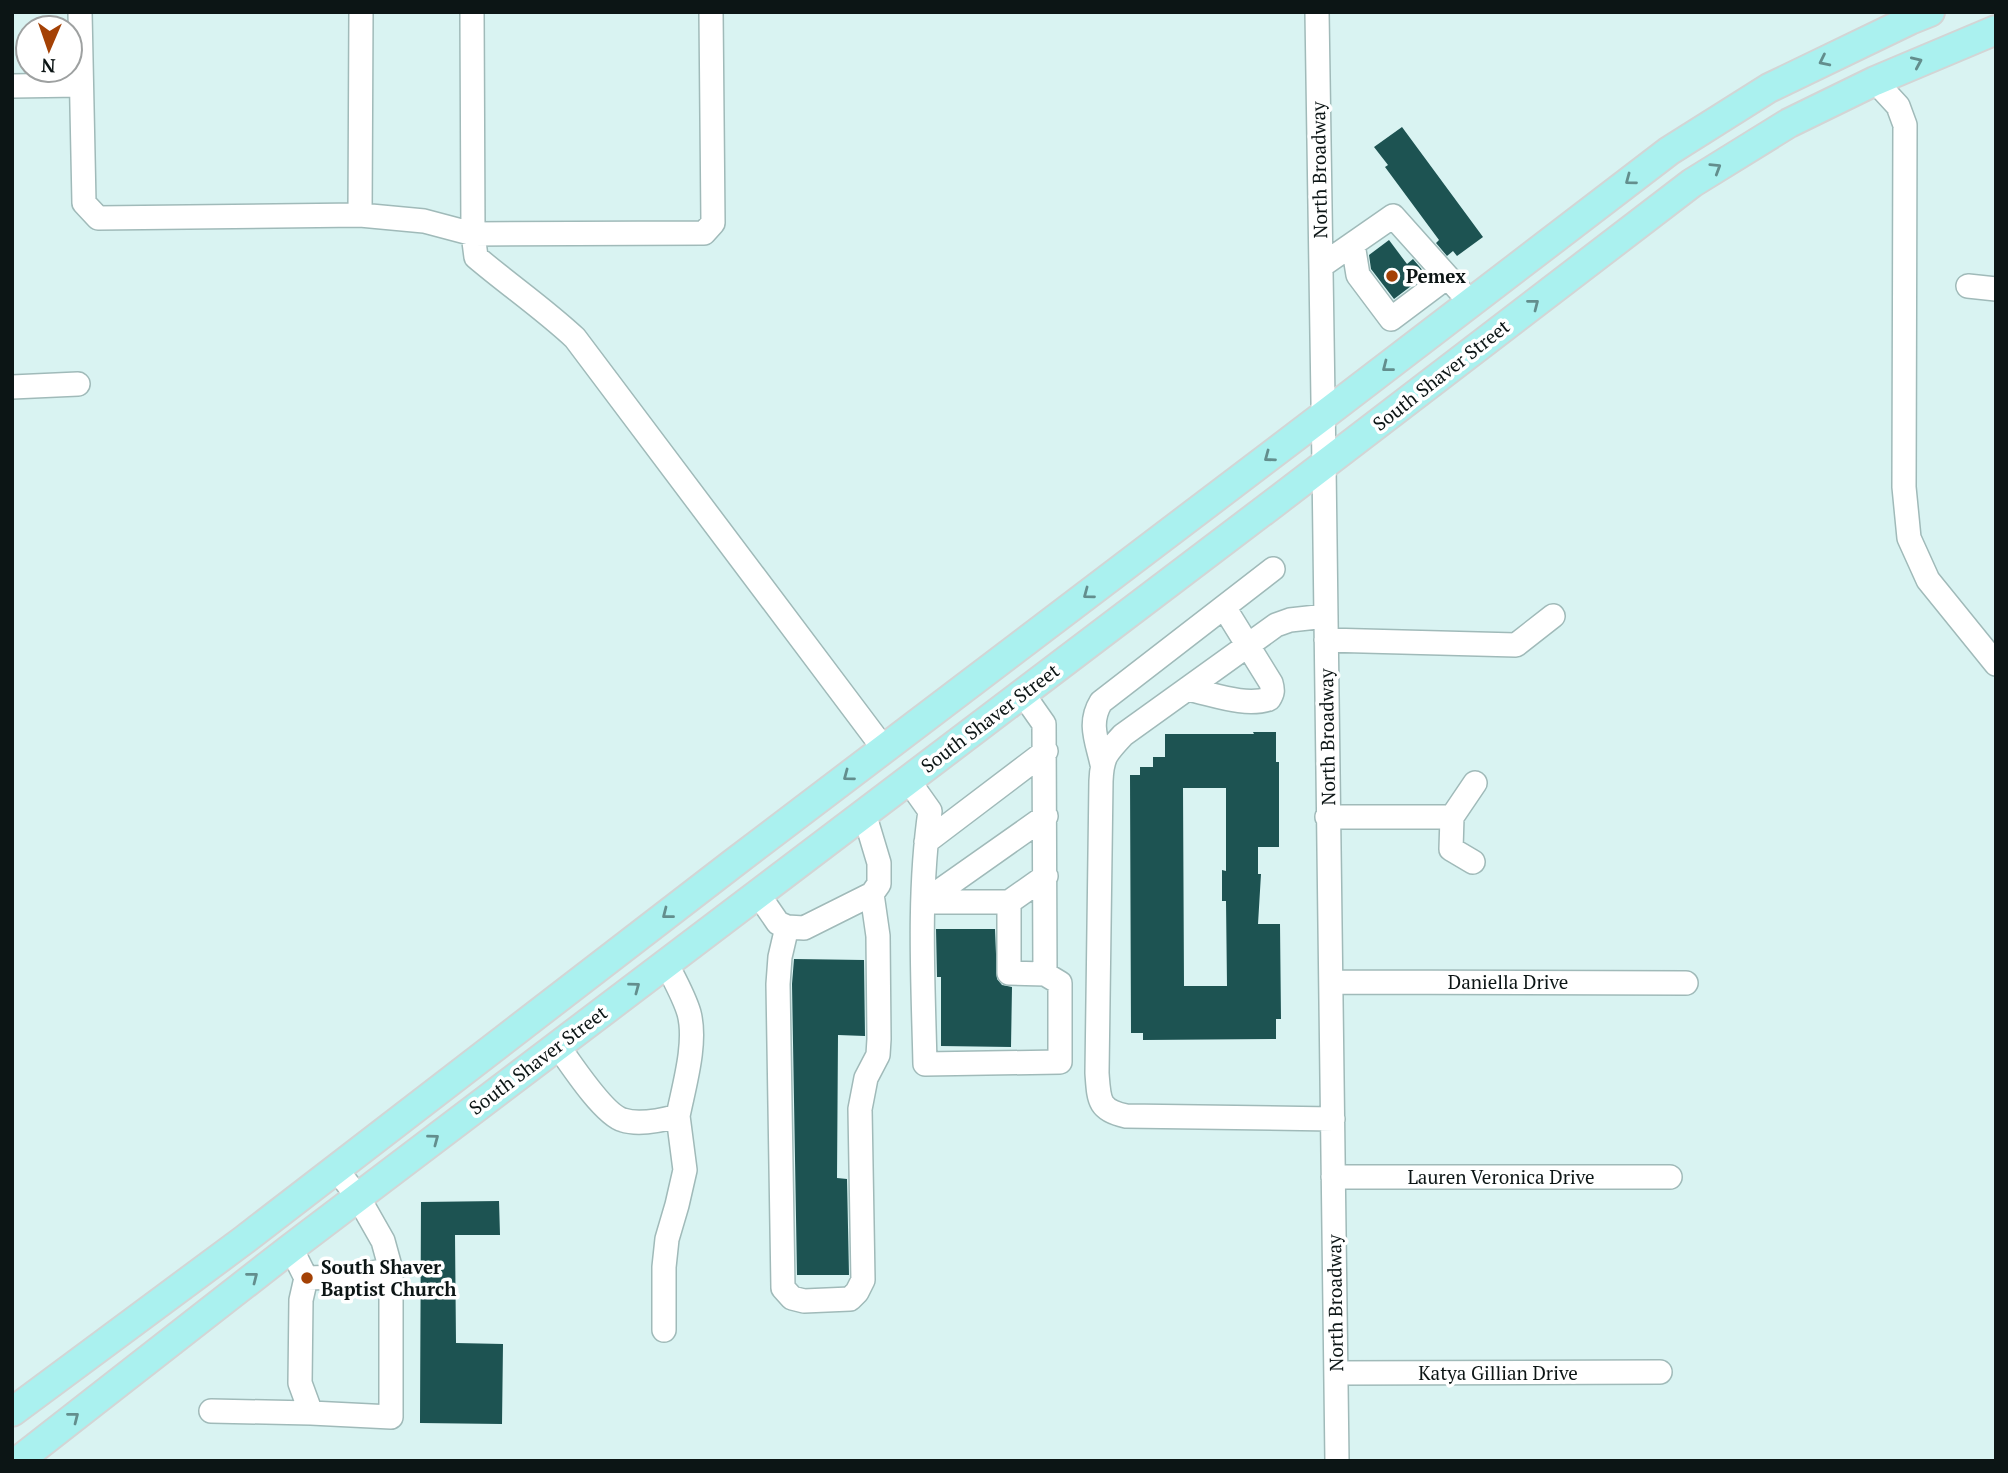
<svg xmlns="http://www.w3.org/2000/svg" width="2008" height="1473" font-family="'PT Serif',serif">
<rect width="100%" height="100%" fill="#d9f3f2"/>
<path fill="#1d5352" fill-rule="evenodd" d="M1402 127 1483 237 1457 256 1453 251 1447 256 1436 243 1439 240 1385 167 1388 165 1374 147Z
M1389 240 1407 264 1413 259 1424 272 1417 277 1419 280 1394 299 1371 269 1369 255Z
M1253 732H1276V762H1279V847H1258V874H1261L1258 924H1280L1281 1019H1276V1039L1143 1040V1033H1131L1130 775H1140V767H1153V757H1165V734H1254ZM1183 788H1226V871L1222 870V901H1226L1227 986H1184Z
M936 929H995L997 979 1002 985 1012 987 1011 1047 941 1046V977H937Z
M794 959 864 960 865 1036 838 1035 837 1178 847 1179 849 1275H797L792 984Z
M499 1201 500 1235H455L456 1343 503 1344 502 1424 420 1423 421 1202Z"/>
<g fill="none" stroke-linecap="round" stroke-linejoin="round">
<defs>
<path id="minor" d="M80 12 84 203 98 218 360 215
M361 12 360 215 424 221 473 234 704 233 713 223 711 12
M472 12 473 234 476 257C509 285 544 309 575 338L884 749
M1317 12 1324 465 1337 1461
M1875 81 1898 106 1905 125 1904 487 1909 538 1928 580 1996 664
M12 86 80 85
M1353 244 1358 275 1391 319 1447 277
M1321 266 1393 216 1470 302
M1968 286 1996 289
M12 387 78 384
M1326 616 1290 620 1276 625 1123 735C1106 753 1102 757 1101 781L1097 1073C1099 1100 1098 1110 1126 1116L1333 1119
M1326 640 1516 645 1553 616
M1187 689C1213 694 1244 707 1269 699 1273 693 1273 690 1271 683L1224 607
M1102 764C1097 741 1088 723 1101 702L1273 569
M908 780 930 811C918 894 923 980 925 1064L1060 1062V983L1045 974 1044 724 1023 694
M1327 817H1452
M926 842 1046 751
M1473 862 1451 849 1452 817 1475 783
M758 894 778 923 787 927 804 928 872 894 879 884V863L864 813
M924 902 1046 816
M924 902H1009
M787 927 780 957 778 984 783 1288 792 1298 804 1301 850 1299 857 1292 863 1280 860 1109 866 1078 878 1055 879 1039 878 936 872 894
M1045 974 1009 973V902L1046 876
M1331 982 1686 983
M558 1046C570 1063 604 1115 623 1120 638 1125 663 1120 678 1116 684 1086 697 1043 689 1013 684 996 674 979 666 963
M336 1169 358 1197 383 1241 391 1270
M1333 1177H1670
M291 1248 306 1278 301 1300 300 1383 311 1413 391 1417V1270L343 1277 306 1278
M664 1330V1267L667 1239 677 1205 685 1170 678 1116
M1336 1373 1660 1372
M211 1411 311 1413"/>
<path id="major" d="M12 1412 244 1240 735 862 1324 415 1669 151 1769 88 1910 20 1930 12
M18 1461 291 1248 1278 500 1692 183 1789 123 1875 81 1996 30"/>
</defs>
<use href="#minor" stroke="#a0bab9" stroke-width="26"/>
<use href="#major" stroke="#d3d5d5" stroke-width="32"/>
<use href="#minor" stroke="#fff" stroke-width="23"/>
<use href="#major" stroke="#aaf1ef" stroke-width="28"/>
</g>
<defs><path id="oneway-chevron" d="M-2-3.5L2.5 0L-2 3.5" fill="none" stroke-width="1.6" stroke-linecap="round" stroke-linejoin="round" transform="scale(1.75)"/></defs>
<g stroke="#638e8d">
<use href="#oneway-chevron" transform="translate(1824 61) rotate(154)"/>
<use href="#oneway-chevron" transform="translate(1917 62) rotate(-24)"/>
<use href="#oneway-chevron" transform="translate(1716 168) rotate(-32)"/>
<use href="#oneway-chevron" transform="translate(1630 180) rotate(143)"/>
<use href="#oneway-chevron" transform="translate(1534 304) rotate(-38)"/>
<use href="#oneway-chevron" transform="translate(1387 367) rotate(142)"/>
<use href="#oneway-chevron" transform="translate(1269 457) rotate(143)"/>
<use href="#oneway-chevron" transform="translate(1088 594) rotate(143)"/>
<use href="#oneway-chevron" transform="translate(848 776) rotate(143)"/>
<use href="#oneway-chevron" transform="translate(667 914) rotate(142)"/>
<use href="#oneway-chevron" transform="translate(635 987) rotate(-37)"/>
<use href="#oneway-chevron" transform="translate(434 1139) rotate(-37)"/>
<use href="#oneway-chevron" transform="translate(253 1277) rotate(-38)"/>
<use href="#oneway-chevron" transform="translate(74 1417) rotate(-38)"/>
</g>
<g fill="#a44105" stroke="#fff" stroke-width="2.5">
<circle cx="1392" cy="276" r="7"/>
<circle cx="307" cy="1278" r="7"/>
</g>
<g text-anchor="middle" stroke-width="7" stroke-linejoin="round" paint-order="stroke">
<g font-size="19" fill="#0c1515" stroke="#fff">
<text transform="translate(1319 170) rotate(-91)" y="7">North Broadway</text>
<text transform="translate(1441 375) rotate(-38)" y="7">South Shaver Street</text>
<text transform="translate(990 718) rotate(-37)" y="7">South Shaver Street</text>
<text transform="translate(1327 737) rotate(-91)" y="7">North Broadway</text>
<text x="1508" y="989">Daniella Drive</text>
<text transform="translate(538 1060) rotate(-37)" y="7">South Shaver Street</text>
<text x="1501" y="1184">Lauren Veronica Drive</text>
<text transform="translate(1335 1303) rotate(-91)" y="7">North Broadway</text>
<text x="1498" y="1380">Katya Gillian Drive</text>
</g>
<g font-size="19" font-weight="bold" fill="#0c1515" stroke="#fff" text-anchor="start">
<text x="1406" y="283">Pemex</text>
<text x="321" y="1274">South Shaver<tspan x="321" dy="22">Baptist Church</tspan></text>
</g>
</g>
<rect width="2008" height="1473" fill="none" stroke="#0c1515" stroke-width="28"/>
<g transform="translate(49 49) rotate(182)"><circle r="33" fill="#ffffff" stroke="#9ea1a1" stroke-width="2"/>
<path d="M0-5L12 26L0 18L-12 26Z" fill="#a44105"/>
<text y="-10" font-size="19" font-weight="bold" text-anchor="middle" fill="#0c1515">N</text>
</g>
</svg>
